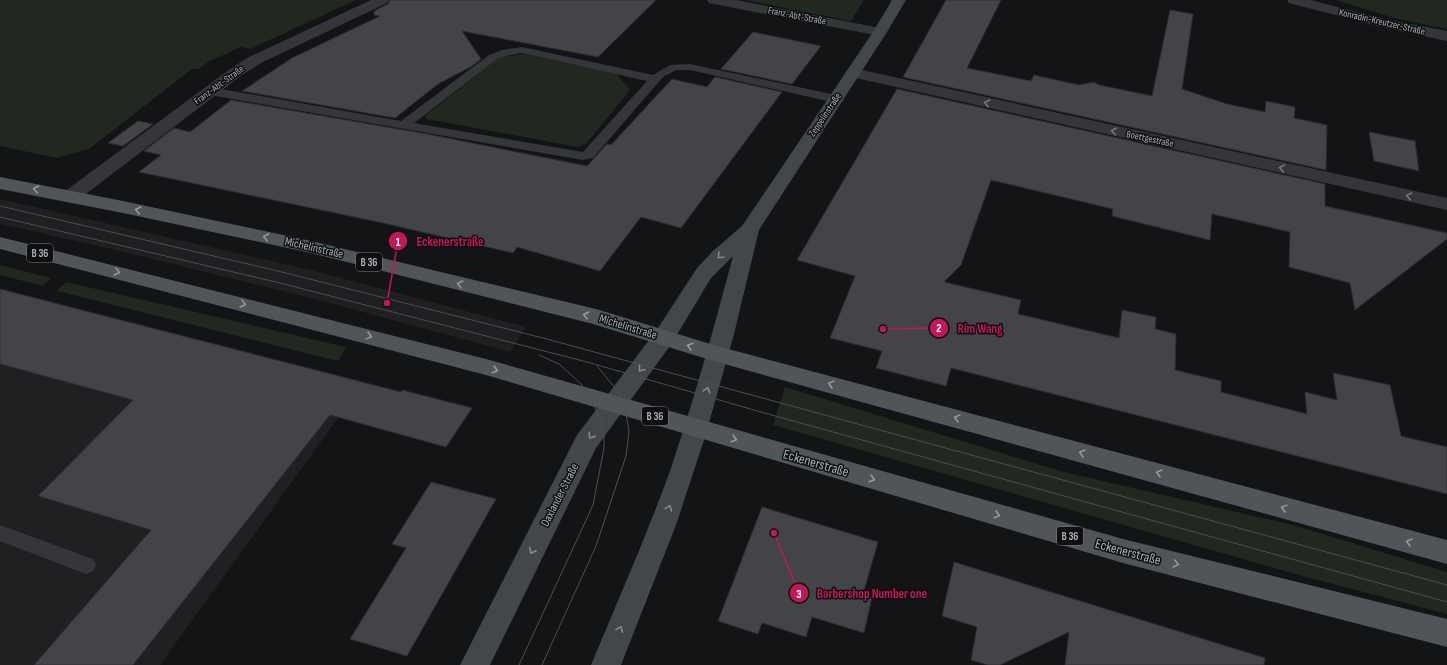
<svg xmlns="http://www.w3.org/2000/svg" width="1447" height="665" font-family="'Sofia Sans Condensed',sans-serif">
  <rect width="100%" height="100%" fill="#131415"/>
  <g fill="#202022">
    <path d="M0 199 311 270 526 327 510 352 319 300 120 251 0 224Z"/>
    <path d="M0 289 364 382 160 665H0Z"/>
  </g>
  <g fill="#202820">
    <path d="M0 0H356L250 49 241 47 208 62 199 69H192L89 149 57 158 0 146Z"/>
    <path d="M744 0H864L851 21Z"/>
    <path d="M1336 0H1447V29L1398 19Z"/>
    <path d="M525 54 617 74 630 90 586 144 578 147 427 119 425 116 499 57Z"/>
    <path d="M0 265 51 278 43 286 0 275Z"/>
    <path d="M66 282 346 347 338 361 57 291Z"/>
    <path d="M785 387 1064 472 1293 525 1447 572V614L1299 575 773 425Z"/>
  </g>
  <g fill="#434448" stroke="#2e2e31">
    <path d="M390 0H656L598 57 462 31 481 59 472 66 438 84 395 118 242 91 292 58 380 16 374 15V11L388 4Z"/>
    <path d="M946 0H1001L967 68 1031 81 1034 75 1079 85 1094 82 1099 85 1152 96 1170 10 1193 14 1182 89 1227 104 1265 112 1266 101 1295 107 1294 118 1327 125 1326 170 903 77Z"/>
    <path d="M753 32 821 46 792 84 721 69Z"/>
    <path d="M715 77 782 92 681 228 641 217 600 271 517 247 513 253 383 223 139 172 161 155 144 151 174 128 190 132 231 100 427 134 587 166 607 144 611 145 672 79 707 87Z"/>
    <path d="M897 89 1325 184V206L1447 233V239L1355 310 1350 283 1289 267 1290 232 1212 214 1210 240 1112 216 1113 209 991 180 961 265 944 282 1021 300 1018 314 1119 338 1122 310 1156 317 1155 329 1176 334 1175 370 1221 381V392L1307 414 1305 392 1337 400 1333 373 1390 385 1401 436 1447 447V494L951 368 946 386 876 368 882 351 830 338 855 276 797 260Z"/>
    <path d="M138 121 153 124 123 146 108 143Z"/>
    <path d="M1369 132 1415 141 1419 171 1374 161Z"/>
    <path d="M0 289 401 392 402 390 472 408 446 447 330 415 133 665H34L151 530 38 496 133 400 0 364Z"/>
    <path d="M431 482 496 499 407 656 350 639 406 548 392 544Z"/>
    <path d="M762 507 878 542 863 594 872 597 864 633 812 617 806 637 762 623 758 634 718 621Z"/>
    <path d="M954 562 1265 658 1264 665H1065L1069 632 1000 665H988L971 660 977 627 942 616Z"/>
  </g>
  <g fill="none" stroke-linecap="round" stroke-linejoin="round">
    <g fill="#35363a" fill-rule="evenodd">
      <path d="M522 47 653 75 670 65 690 64 836 95 840 96 842 99 840 102 836 103 690 70H676L663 77 593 158 583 160 210 95 206 94 204 91 206 88 210 87 401 121 489 55 502 50ZM522 53 647 81 583 152 414 123 497 59 505 56Z"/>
      <path d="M0 525 93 559 96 565 93 571 86 574 0 541Z"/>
    </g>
    <g fill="#35363a" fill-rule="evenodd">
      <path d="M371 0H389L387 3 261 63 242 75 78 200 71 202 64 200 62 196 64 192 230 69 249 57Z"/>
      <path d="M707 0H736L880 28 885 29 887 32 885 35 880 36 714 4 709 3Z"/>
      <path d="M1287 0H1311L1379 18 1447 31V41L1378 26 1289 3Z"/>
      <path d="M853 68 1447 198V210L847 76 845 73 847 70Z"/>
    </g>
    <path fill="#43464a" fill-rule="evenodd" d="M892 0H906L887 32 759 230 734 334 705 437 676 525 621 665H591C618 600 646 537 670 471 694 400 714 328 733 256L711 278 672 343 596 448 490 665H460L577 435 656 331 697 268 713 251 742 226 873 32Z"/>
    <g fill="#515459" fill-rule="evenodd">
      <path d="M0 177 123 201 311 241 596 309 717 346 1447 540V564L717 362 593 324 311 253 123 213 0 189Z"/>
      <path d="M0 237 486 359 1123 539 1447 619V647L1123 563 486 375 0 249Z"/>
    </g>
    <g stroke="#4c4f53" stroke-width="1">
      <path d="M0 206 282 272 543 338 1447 585"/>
      <path d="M0 217 280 283 587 362 768 414 1447 602"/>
      <path d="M519 665 593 505 604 448V437L601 421 590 397 581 384 559 364 539 355"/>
      <path d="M542 665 596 546 626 456 629 432 625 407 621 395 597 366"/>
    </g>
  </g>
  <defs><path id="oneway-chevron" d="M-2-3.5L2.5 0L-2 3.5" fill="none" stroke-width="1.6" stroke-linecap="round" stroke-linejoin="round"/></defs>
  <g stroke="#73777e">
    <use href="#oneway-chevron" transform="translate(987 103) rotate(-168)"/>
    <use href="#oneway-chevron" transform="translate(1114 131) rotate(-168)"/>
    <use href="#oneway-chevron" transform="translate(1282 168) rotate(-168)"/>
    <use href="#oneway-chevron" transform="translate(1409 196) rotate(-168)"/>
  </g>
  <g stroke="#959ba3">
    <use href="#oneway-chevron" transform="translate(36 189) rotate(-169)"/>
    <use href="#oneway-chevron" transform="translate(138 210) rotate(-168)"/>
    <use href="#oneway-chevron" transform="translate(266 237) rotate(-168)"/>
    <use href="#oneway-chevron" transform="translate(117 272) rotate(14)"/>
    <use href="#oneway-chevron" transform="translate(460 284) rotate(-166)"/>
    <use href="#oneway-chevron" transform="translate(243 304) rotate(14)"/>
    <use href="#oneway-chevron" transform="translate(586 315) rotate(-167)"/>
    <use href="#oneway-chevron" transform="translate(369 336) rotate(15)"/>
    <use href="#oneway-chevron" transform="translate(690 346) rotate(-163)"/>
    <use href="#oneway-chevron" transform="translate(495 370) rotate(17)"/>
    <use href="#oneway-chevron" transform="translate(831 384) rotate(-165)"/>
    <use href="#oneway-chevron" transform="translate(957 418) rotate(-165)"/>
    <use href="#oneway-chevron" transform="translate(734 439) rotate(17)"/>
    <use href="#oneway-chevron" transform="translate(1082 453) rotate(-165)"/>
    <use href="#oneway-chevron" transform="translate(1159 473) rotate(-165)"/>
    <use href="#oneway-chevron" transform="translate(872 479) rotate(16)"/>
    <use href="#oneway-chevron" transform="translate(1284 508) rotate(-165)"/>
    <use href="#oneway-chevron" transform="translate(997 515) rotate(16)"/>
    <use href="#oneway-chevron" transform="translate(1409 542) rotate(-165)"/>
    <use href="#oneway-chevron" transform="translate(1176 564) rotate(14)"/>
  </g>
  <g stroke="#838990">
    <use href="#oneway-chevron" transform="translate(720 256) rotate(135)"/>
    <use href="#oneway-chevron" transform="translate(641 369) rotate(128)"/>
    <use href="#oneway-chevron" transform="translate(707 390) rotate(-74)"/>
    <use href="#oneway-chevron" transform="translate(591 436) rotate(125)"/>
    <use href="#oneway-chevron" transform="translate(669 508) rotate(-69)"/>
    <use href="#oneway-chevron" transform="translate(532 551) rotate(117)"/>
    <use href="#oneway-chevron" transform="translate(620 629) rotate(-68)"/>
  </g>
  <g text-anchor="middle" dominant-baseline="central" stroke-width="3" stroke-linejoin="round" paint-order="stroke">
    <g font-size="10" fill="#a6adb5" stroke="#0f0f10">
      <text transform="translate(797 16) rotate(11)">Franz-Abt-Straße</text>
      <text transform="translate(1382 22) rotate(13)">Konradin-Kreutzer-Straße</text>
      <text transform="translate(219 85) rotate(-36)">Franz-Abt-Straße</text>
      <text transform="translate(825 115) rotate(-56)">Zeppelinstraße</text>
      <text transform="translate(1150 139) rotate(12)">Boettgestraße</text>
    </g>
    <g fill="#0f0f10" stroke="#797e84" stroke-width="1">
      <rect x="27" y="244" width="26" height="18" rx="3"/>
      <rect x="356" y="253" width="26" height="18" rx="3"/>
      <rect x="642" y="407" width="26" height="18" rx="3"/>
      <rect x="1057" y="527" width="26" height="18" rx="3"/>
    </g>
    <g font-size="11" font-weight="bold" fill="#a6adb5">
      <text x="40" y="253">B 36</text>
      <text x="369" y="262">B 36</text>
      <text x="655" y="416">B 36</text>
      <text x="1070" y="536">B 36</text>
    </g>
    <g font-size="12" fill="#a6adb5" stroke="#0f0f10">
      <text transform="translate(314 248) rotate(13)">Michelinstraße</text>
      <text transform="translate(628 327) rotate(17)">Michelinstraße</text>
      <text transform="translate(560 495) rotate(-63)">Daxlander Straße</text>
    </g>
    <g font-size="14" fill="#a6adb5" stroke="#0f0f10">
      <text transform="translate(816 463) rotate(16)">Eckenerstraße</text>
      <text transform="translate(1128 552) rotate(15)">Eckenerstraße</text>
    </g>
  </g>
  <path fill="none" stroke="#c2185b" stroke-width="1.5" d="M387 303L398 241M883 329L939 328M774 533L799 593"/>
  <g fill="#c2185b" stroke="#0f0f10" stroke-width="1.5">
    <circle cx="387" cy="303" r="4"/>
    <circle cx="883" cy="329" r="4"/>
    <circle cx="774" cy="533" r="4"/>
    <circle cx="398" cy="241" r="10"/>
    <circle cx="939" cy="328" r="10"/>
    <circle cx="799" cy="593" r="10"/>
  </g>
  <g font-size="12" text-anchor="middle" font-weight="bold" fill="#fff">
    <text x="398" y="246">1</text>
    <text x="939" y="332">2</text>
    <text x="799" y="598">3</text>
  </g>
  <g font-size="13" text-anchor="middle" font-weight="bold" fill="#c2185b" stroke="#0f0f10" stroke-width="3" stroke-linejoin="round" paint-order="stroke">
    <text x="450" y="246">Eckenerstraße</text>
    <text x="980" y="333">Rim Wang</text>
    <text x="872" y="598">Barbershop Number one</text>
  </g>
</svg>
